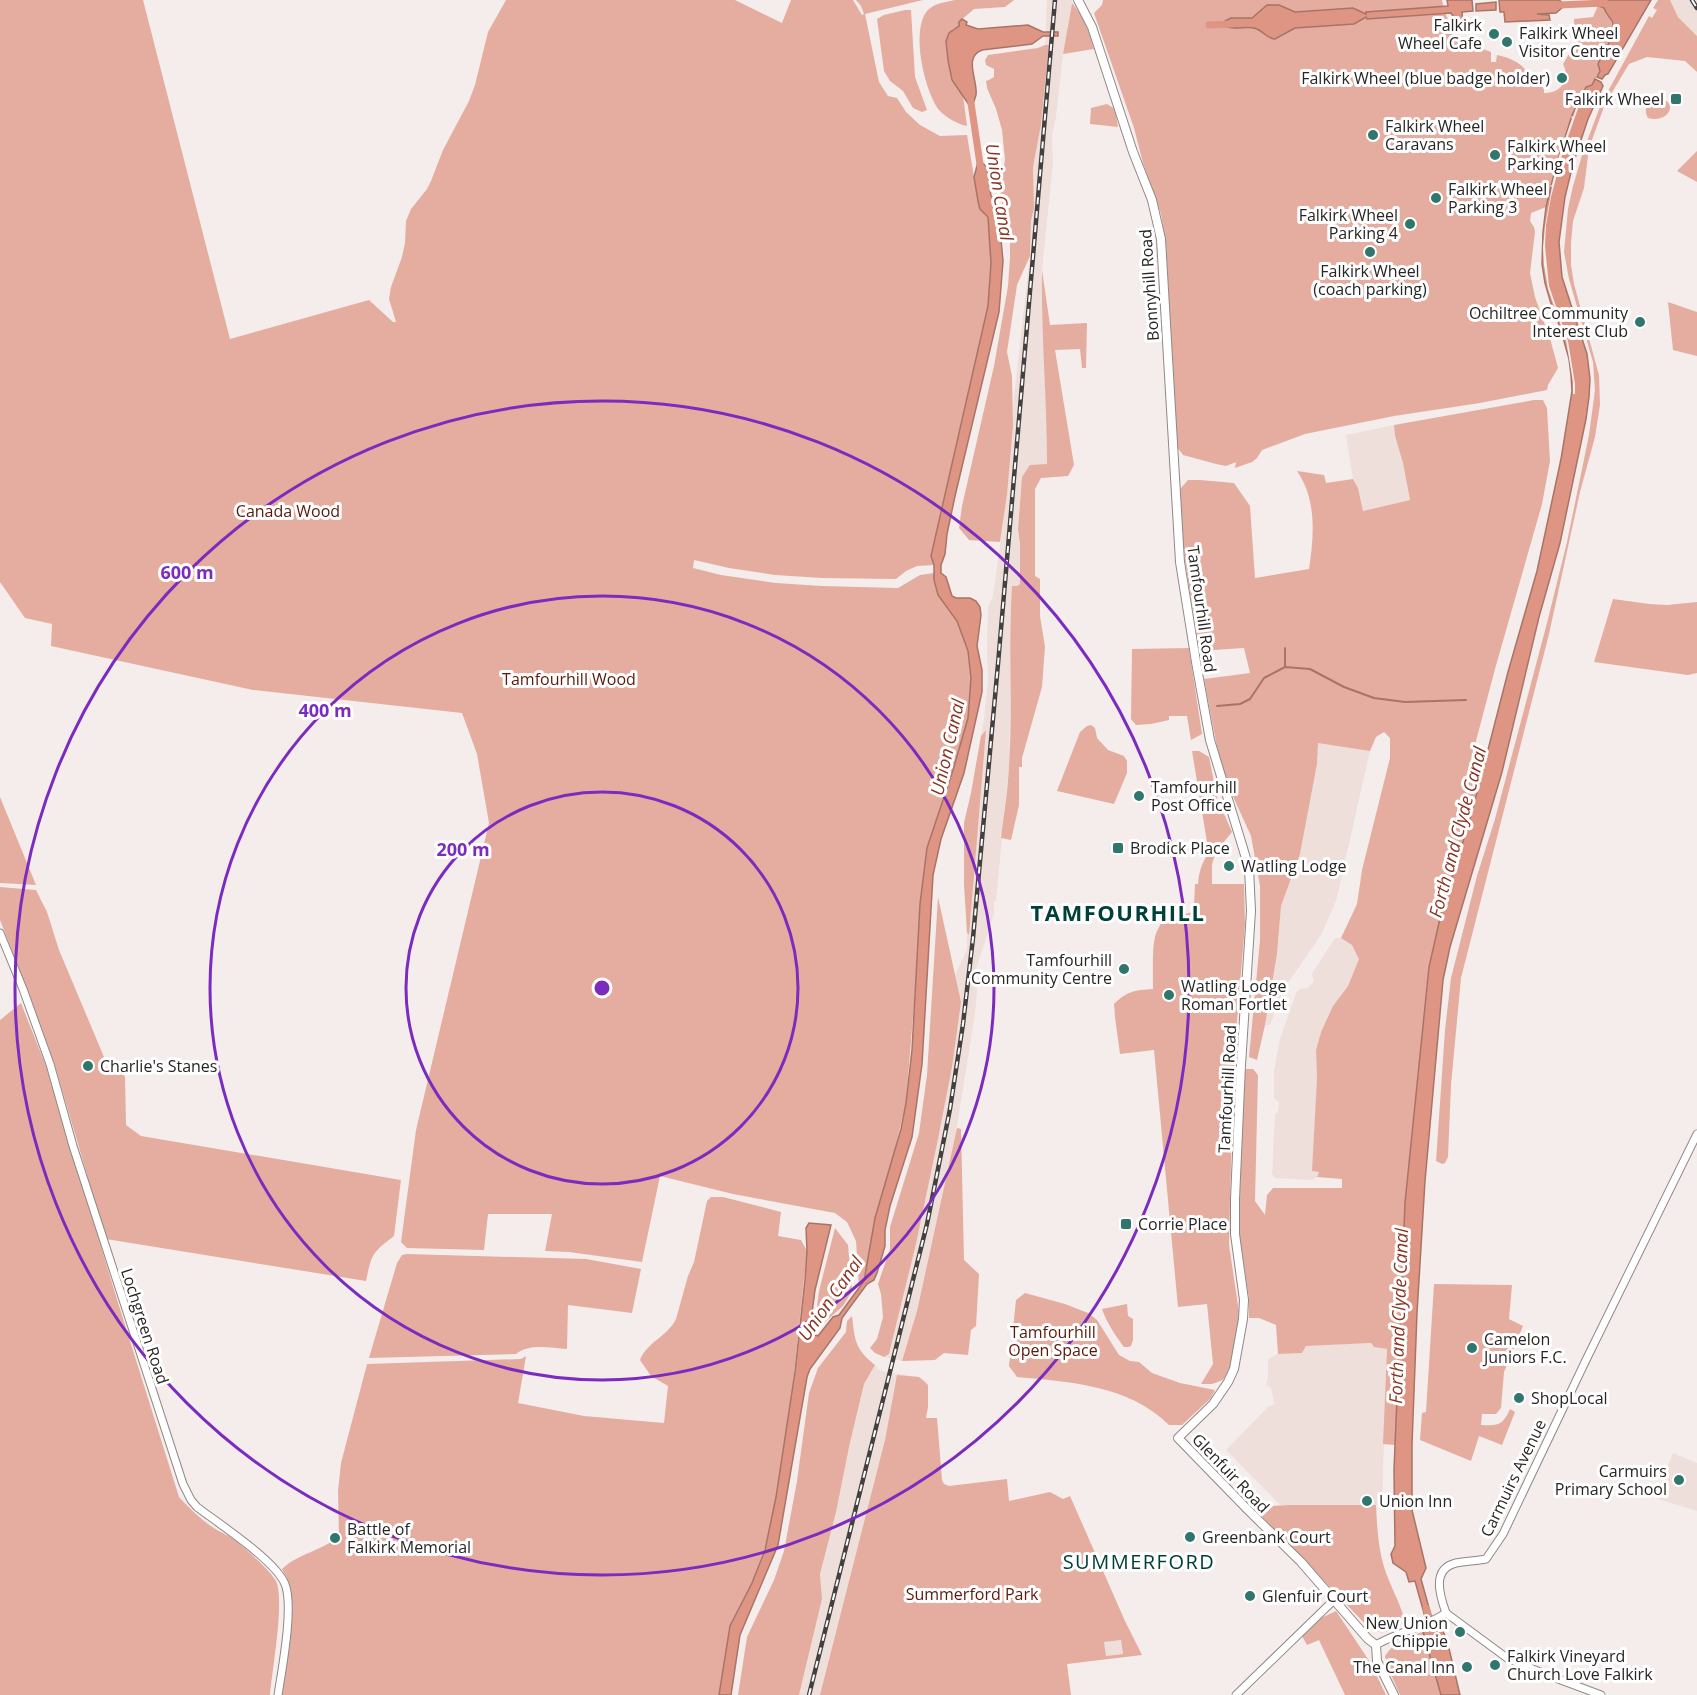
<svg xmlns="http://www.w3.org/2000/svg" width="1697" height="1695" font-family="'Open Sans',sans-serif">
  <rect width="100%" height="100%" fill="#f4edec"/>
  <g fill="#efdfdb">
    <path d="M1047 0H1072L1063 54 1056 117 1052 135 1053 163 1042 270V296L1047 420V465L1022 477 1018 529 1020 544V584L1017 586H1012L1010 624 1011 652 1009 766 996 901 994 903V914L976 969 977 991 975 1014 953 1151 917 1311 902 1361 884 1357 889 1354 916 1244 937 1144 945 1082 953 980 967 949 964 823 971 793 984 719 988 680 987 650 988 607 993 596 1007 495 1013 426V405L1030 256 1031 221 1034 208 1033 167 1041 125 1049 45H1045Z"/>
    <path d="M1670 0H1697V36L1678 17Z"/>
    <path d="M1394 425 1395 436 1403 463 1410 500 1363 511 1358 488 1353 479 1346 435Z"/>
    <path d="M1318 742 1370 751 1336 901 1321 935 1283 990 1270 1025H1265L1277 954 1281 906 1300 854 1317 764Z"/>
    <path d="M1335 938H1341L1352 945 1360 959 1348 986 1333 1006 1321 1032 1316 1050 1317 1078 1313 1171 1320 1172 1317 1177 1312 1180 1275 1178 1272 1174 1275 1114 1278 1112 1279 1102 1274 1098V1071L1280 1039 1296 993 1300 989 1308 988 1314 981 1312 974Z"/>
    <path d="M1371 1343 1374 1347 1387 1349 1382 1505H1280L1226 1450 1268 1407 1274 1404 1271 1388 1266 1385 1268 1377V1359L1278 1354 1302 1353 1306 1346Z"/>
    <path d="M875 1365 879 1370 886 1372 919 1377 926 1381 928 1385V1407L833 1695H799L822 1599 820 1574 849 1447 864 1384Z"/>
    <path d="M1673 1453 1697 1463V1511L1655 1498Z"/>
    <path d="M1121 1640 1123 1654 1106 1656 1104 1642Z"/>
  </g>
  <g fill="#e5ada0" fill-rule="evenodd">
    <path d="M0 0H143L230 339 369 300 393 322H396L389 299 391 287 402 257 405 243 406 221 411 209 427 189 431 181 443 150 469 101 475 85 488 32 506 0H735L782 23 791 0H853L862 15 864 14 861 6 856 0H923L865 14 879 82 888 96 897 98 906 112 920 125 940 136 967 135 978 201 980 209 988 217 991 263 988 306 931 556 934 565 917 566 906 571 896 579 822 578 775 575 729 568 694 560 693 568 721 575 776 583 822 586 898 588 920 575 934 573V581L938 595 957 621 968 651 971 678 970 704 968 718 953 770 927 848 920 904 915 992 906 1102 864 1281 859 1287 856 1241 847 1222 835 1213 733 1194 660 1176 642 1262 569 1252 545 1251 552 1214H488L484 1250 407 1248 401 1242 416 1130 489 823 477 754 462 713 253 690 51 646 52 624 25 618 0 582Z"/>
    <path d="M955 0H1014L1005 7 974 9 959 22V26L952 30V80L963 95 967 126C959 125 945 117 939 110 925 92 909 27 929 9 936 3 946 2 955 0Z"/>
    <path d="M1103 0H1442C1448 31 1462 41 1491 52V62H1496L1497 55C1507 57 1521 62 1526 71 1529 75 1530 81 1531 85H1537L1544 86V93C1561 94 1571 79 1563 64L1575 44 1574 19 1593 17 1597 8V0H1606V14C1621 29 1605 49 1598 64L1600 71 1592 85 1572 115 1556 166 1546 207 1531 213 1530 221 1534 227 1535 232 1530 273 1535 297 1551 342 1558 368 1548 385 1547 390 1480 403 1394 416 1305 434 1262 450 1257 458 1252 462 1235 468 1236 462 1226 466 1216 464 1183 455 1177 447 1166 244 1161 214 1143 163 1134 128 1094 13 1102 5Z"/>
    <path d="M1658 0H1670L1678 17 1697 36V72L1685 61 1647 57 1629 64 1605 104 1589 148 1584 188 1573 221 1571 243V265L1574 284 1599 375 1600 405 1595 437 1580 492 1549 634 1461 978 1451 1085 1448 1157 1445 1163 1442 1164 1436 1161 1445 1030 1451 978 1477 876 1495 819 1547 623 1567 542 1589 435 1595 390 1593 362 1569 279 1564 252 1568 209 1573 186 1583 152 1601 104 1649 16 1652 18 1657 10 1653 8Z"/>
    <path d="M1072 3C1084 17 1089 31 1094 49L1063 54Z"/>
    <path d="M905 10H911L915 77 927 110 922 112 913 108 903 91 890 81 884 71 877 19 884 15Z"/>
    <path d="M1045 45H1049L1041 125 1033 167 1034 208 1031 221 1030 256 1017 285 1007 352 1012 376 1013 426 1007 495 1000 542 969 540 959 528 962 506 994 366 1008 286 1010 257V222L1002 204 1000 190 1005 160 1002 130 996 109 987 88 986 81 989 80 994 77V69L986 65 985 60 988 55 1038 48Z"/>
    <path d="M1655 98C1680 98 1671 124 1648 118 1643 110 1647 101 1655 98Z"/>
    <path d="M1107 104 1115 109 1118 127 1090 124 1091 108Z"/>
    <path d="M1697 151V182L1677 171Z"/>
    <path d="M1042 270 1050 325 1087 323 1086 368H1082L1080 349 1055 350 1074 465 1068 476 1041 478 1035 489V576L1040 579V616L1045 647 1042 687 1022 758V767H1019V805L1011 840 1001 838C1004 814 1008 790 1009 765 1013 705 1008 646 1012 586H1017L1020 584V544L1018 529 1022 477 1030 465 1047 464C1047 399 1041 335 1042 270Z"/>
    <path d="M1668 302 1697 312V356L1673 350Z"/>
    <path d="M1534 400H1543L1547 408 1550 461 1542 504 1495 669 1467 775 1478 789 1441 914 1429 967 1405 1203 1395 1445 1383 1444 1387 1349 1374 1347 1371 1343 1306 1346 1302 1353 1278 1354 1276 1325 1259 1318H1249V1299L1239 1232 1243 1077 1246 1069H1253L1258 1075 1255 1201 1265 1215 1267 1195 1273 1188H1342V1179L1317 1177 1319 1172 1312 1171 1317 1078 1316 1050 1321 1032 1333 1006 1348 986 1359 959 1352 945 1341 938 1357 904 1362 870 1390 758V738L1384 732 1376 737 1370 751 1318 743 1317 764 1300 854 1281 906 1277 954 1265 1025 1257 1060 1249 1057 1260 940V886L1251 836 1227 783 1217 747 1204 679 1250 673 1244 648 1200 651C1191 597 1179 542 1181 488L1188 480H1200L1234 483 1250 506 1255 578 1309 569C1314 536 1317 500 1297 471L1324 475 1326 483 1353 479 1358 488 1363 511 1410 500 1403 463 1395 436 1394 425Z"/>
    <path d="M1613 599 1649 604 1667 605 1697 602V673L1688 675 1594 662Z"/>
    <path d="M1189 648 1202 734 1191 740 1187 716H1169V720L1151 724 1136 725 1131 719 1132 649Z"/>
    <path d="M1091 725 1095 728 1097 738 1108 750 1124 756 1127 761V773L1114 804 1057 791 1080 732 1087 726Z"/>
    <path d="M986 730 969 935 967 932 964 885V823L971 793 981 736Z"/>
    <path d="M1192 751H1199L1209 757 1219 807 1225 816 1232 832 1223 843 1212 847 1207 842Z"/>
    <path d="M0 797 36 885 0 883Z"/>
    <path d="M1215 848 1217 849 1212 864V884H1244L1245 924 1235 1046 1231 1162 1229 1245 1239 1312 1235 1352 1229 1371 1223 1380 1212 1384H1201L1213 1364 1207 1304 1178 1307 1154 1050 1120 1054 1115 1017 1114 1004C1127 991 1136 990 1153 989 1153 973 1152 950 1155 937 1157 929 1162 923 1165 915H1169L1173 918 1192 912 1194 907 1195 884H1198C1199 871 1203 856 1215 848Z"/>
    <path d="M0 887 36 890 47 912 59 950 104 1057V1067L119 1069 125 1077 126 1125 141 1136 401 1180 394 1236C372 1253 372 1253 366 1281L106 1239 55 1066 27 988 0 920Z"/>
    <path d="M938 897 961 1002 952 1067 937 1144 916 1244 889 1354 884 1357 875 1353 870 1348 877 1339 883 1317 881 1294 878 1284 890 1249V1227L919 1133 927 1075Z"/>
    <path d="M21 1003 46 1066 120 1309 179 1497C191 1510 202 1521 217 1530 222 1533 228 1535 233 1539 244 1547 270 1570 276 1581 285 1601 272 1670 270 1695H0V1020Z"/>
    <path d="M957 1128 961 1129 964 1260 979 1274 976 1326 971 1330 968 1355 944 1353 935 1360 902 1361 917 1311Z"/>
    <path d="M711 1197H723L781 1212 778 1236 801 1240 807 1251 790 1412 769 1536 752 1583 730 1626 719 1695H281L290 1617V1589L288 1580 282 1569C299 1553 322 1551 339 1536L338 1491 341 1463 367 1364 521 1359 526 1356 518 1403 584 1416 664 1423 668 1386 651 1376 640 1360C647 1342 668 1336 676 1319L688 1276 694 1262 707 1201Z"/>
    <path d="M835 1228 848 1245 852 1291 843 1306 826 1321 818 1325 815 1322 819 1291Z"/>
    <path d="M407 1254 586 1259 641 1269 632 1313 568 1305 567 1349C550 1348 530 1343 516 1354L369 1358 397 1263 402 1255Z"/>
    <path d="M1434 1284 1512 1285 1509 1319 1523 1326 1504 1372 1501 1408 1496 1414H1482L1481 1425C1498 1426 1503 1425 1510 1409L1515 1412 1502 1445 1479 1436 1471 1461 1420 1440 1422 1413 1426 1412Z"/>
    <path d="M1025 1293 1065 1304 1088 1313 1097 1320 1119 1355 1130 1361 1139 1362 1152 1373 1180 1383 1215 1390 1211 1398 1182 1425H1169C1129 1385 1070 1382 1017 1377L1009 1366 1016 1300Z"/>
    <path d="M1127 1304 1128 1316 1133 1319V1340L1131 1346 1128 1347H1124C1115 1335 1107 1323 1102 1309Z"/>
    <path d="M852 1316C855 1341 855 1349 875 1365L864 1384 849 1447 836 1512 820 1574 822 1599 799 1695H738L747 1637 774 1580 784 1551 797 1481 809 1393 818 1368 846 1332 847 1321Z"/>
    <path d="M897 1375 919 1377 928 1385V1407L926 1418H937L942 1480 944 1484 949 1486 1007 1479 1009 1501 1050 1492 1063 1499 1070 1496 1125 1621 1142 1655 1067 1664 1071 1695H820L885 1440ZM1121 1640 1123 1654 1106 1656 1104 1642Z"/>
    <path d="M1289 1505H1376C1377 1526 1378 1547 1384 1567 1390 1586 1400 1602 1405 1621 1396 1631 1383 1635 1371 1630L1253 1507Z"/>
    <path d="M1336 1611 1370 1662 1386 1695H1345L1319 1640 1307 1645 1302 1636 1321 1618Z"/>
    <path d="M1423 1632 1441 1695H1400L1388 1668 1385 1656C1395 1641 1407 1637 1423 1632Z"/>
  </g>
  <g fill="#df9583" stroke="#a87467" stroke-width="1.5">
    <path d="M1447 0H1472L1473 11 1462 12 1463 23 1458 24 1451 13 1367 19 1366 17 1354 24 1295 28 1275 39C1266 38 1264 32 1257 29 1247 25 1235 31 1225 26V21L1231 18H1252L1267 5H1279L1295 12 1353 8 1366 14V12L1448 6Z"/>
    <path d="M1499 0H1559L1563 3H1568V7H1563L1556 13 1537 14 1549 15 1550 20 1505 22 1504 12H1500Z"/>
    <path d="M1606 0H1651L1608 74 1605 75 1602 79 1597 77 1600 71 1598 64C1603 52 1617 35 1612 21 1609 16 1606 14 1604 8L1597 5 1596 2Z"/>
    <path d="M1496 2V10L1476 11V4Z"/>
    <path d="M962 19 967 22 966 25 978 29 1028 25 1043 32H1058V36H1043L1032 44 982 50C963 57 978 80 976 95 975 98 974 101 973 104L969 105 952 80 948 60 946 41 949 33 959 26V22Z"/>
    <path d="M1595 79 1601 82 1603 86 1588 119 1573 164 1565 197 1559 242 1562 277 1587 354 1590 379 1589 397 1586 419 1560 543 1539 617 1502 772 1450 947 1443 980 1425 1181 1417 1313 1412 1444V1510L1426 1568 1421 1579 1431 1615 1425 1617 1415 1581 1409 1582 1406 1572 1393 1563 1391 1554 1395 1546 1394 1470 1405 1203 1429 967 1441 914 1472 812 1508 672 1537 571 1561 459 1572 391 1571 375 1569 359 1560 327 1552 307 1545 283 1542 264 1543 232 1546 207 1556 166 1572 115 1586 87 1592 85Z"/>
    <path d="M978 162H981L987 167 991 196 996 201 999 218 1003 261 999 312 955 496 947 534 945 554 941 565V573L946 577 952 596 956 598H970L976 601 980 607 981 615 977 646 982 670V692L964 773 941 839 933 875 922 1064 912 1137 890 1206 885 1230V1246L877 1273 874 1280 867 1284 842 1318 840 1328 810 1369 807 1377 778 1545 740 1635 731 1695H719L730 1626 752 1583 765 1550 776 1497 795 1372 805 1280 807 1251 806 1228 809 1223 831 1225 815 1290 810 1328 811 1333 818 1336 833 1317 839 1315 864 1281 875 1218 901 1129 906 1103 912 1050 920 904 927 848 953 770 968 718 971 678 968 651 957 621 938 595 934 580V565L931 556 988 306 991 263 988 217 980 209 978 201 974 177Z"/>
    <path d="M1440 1625 1447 1640 1460 1695H1441L1423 1632Z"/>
  </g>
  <path fill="#f4edec" d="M1579 99 1581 100 1564 148 1551 197 1546 225 1545 246 1549 286 1568 341 1575 384V394H1573V382L1566 340 1548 289 1544 265 1543 248 1545 226 1552 187 1550 186 1552 185 1559 156 1572 119 1571 116 1573 117Z"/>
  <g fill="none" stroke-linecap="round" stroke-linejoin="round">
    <g stroke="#a87467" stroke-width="2">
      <path d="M1285 648V666"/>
      <path d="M1217 706 1240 704 1250 699 1264 678 1285 667 1310 669 1344 687 1374 698 1405 702 1466 700"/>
    </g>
    <g stroke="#df9583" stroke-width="7">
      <path d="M1559 5 1605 3"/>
      <path d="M1209 25 1233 24"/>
      <path d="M970 96 981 171"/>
      <path d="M1426 1608 1435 1637"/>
    </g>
    <defs>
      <g id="tertiary">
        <path d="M0 933 23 989 50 1064 73 1146 183 1484 191 1500 197 1507C219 1524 275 1560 285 1584 294 1607 282 1669 278 1695"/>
        <path d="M1446 1613C1440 1596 1431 1569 1456 1563 1466 1561 1476 1561 1486 1559L1503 1534 1586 1360 1697 1134"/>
        <path d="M1446 1613 1507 1658 1542 1673 1601 1695"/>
        <path d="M1376 1645C1398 1632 1425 1627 1446 1613"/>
        <path d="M1236 1695 1335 1599"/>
      </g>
      <path id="secondary" d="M1078 0 1092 27 1133 152 1152 200 1161 239 1180 562 1196 662 1210 740 1249 868 1251 911 1241 1065 1235 1199V1234L1244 1300 1243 1319 1234 1369 1228 1382 1213 1404 1178 1438 1248 1510 1301 1562 1368 1639 1376 1645 1377 1661 1394 1695"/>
    </defs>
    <use href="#tertiary" stroke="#8f8887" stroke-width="9"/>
    <use href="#secondary" stroke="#8f8887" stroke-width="10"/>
    <use href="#tertiary" stroke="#fff" stroke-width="7"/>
    <use href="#secondary" stroke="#fff" stroke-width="8"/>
    <defs>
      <g id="rail">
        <path d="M1692 0 1697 8"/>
        <path d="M809 1695 927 1224 950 1109 963 1024 973 938 998 664 1055 0"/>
      </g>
    </defs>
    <use href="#rail" stroke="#43403f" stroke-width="4.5"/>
    <use href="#rail" stroke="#fff" stroke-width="2" stroke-dasharray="7" stroke-linecap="butt"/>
  </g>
  <g fill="none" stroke="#7b2cbf" stroke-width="3">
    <circle cx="602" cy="988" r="196"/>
    <circle cx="602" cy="988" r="392"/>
    <circle cx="602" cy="988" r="587"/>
  </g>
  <g fill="#2f766d" stroke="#fff" stroke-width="2">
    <circle cx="1494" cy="34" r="6"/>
    <circle cx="1507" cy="42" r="6"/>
    <circle cx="1562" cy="78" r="6"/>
    <rect x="1670" y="93" width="12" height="12" rx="3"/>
    <circle cx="1373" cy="135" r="6"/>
    <circle cx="1495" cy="155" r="6"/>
    <circle cx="1436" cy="198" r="6"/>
    <circle cx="1410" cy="224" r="6"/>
    <circle cx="1370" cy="252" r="6"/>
    <circle cx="1640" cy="322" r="6"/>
    <circle cx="1139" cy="796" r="6"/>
    <rect x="1112" y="842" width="12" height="12" rx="3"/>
    <circle cx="1229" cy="866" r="6"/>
    <circle cx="1124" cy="969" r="6"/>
    <circle cx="1169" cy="995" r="6"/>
    <circle cx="88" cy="1066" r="6"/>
    <rect x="1120" y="1218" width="12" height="12" rx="3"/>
    <circle cx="1472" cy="1348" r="6"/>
    <circle cx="1519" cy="1398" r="6"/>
    <circle cx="1679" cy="1480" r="6"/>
    <circle cx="1367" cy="1501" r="6"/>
    <circle cx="1190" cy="1537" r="6"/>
    <circle cx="335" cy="1538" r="6"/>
    <circle cx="1250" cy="1596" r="6"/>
    <circle cx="1460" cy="1632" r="6"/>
    <circle cx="1495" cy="1665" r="6"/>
    <circle cx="1467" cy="1667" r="6"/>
  </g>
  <g text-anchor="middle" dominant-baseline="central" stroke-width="6" stroke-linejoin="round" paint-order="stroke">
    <g font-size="16" fill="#282625" stroke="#fff" text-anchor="start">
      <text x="1482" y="25" text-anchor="end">Falkirk<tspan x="1482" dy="18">Wheel Cafe</tspan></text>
      <text x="1519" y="33">Falkirk Wheel<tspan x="1519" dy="18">Visitor Centre</tspan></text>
      <text x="1550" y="78" text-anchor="end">Falkirk Wheel (blue badge holder)</text>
      <text x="1664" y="99" text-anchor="end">Falkirk Wheel</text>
      <text x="1385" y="126">Falkirk Wheel<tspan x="1385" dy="18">Caravans</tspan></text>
      <text x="1507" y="146">Falkirk Wheel<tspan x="1507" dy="18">Parking 1</tspan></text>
      <text x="1448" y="189">Falkirk Wheel<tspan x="1448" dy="18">Parking 3</tspan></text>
      <text x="1398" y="215" text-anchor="end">Falkirk Wheel<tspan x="1398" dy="18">Parking 4</tspan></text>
      <text x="1370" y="271" text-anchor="middle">Falkirk Wheel<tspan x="1370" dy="18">(coach parking)</tspan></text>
      <text x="1628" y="313" text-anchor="end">Ochiltree Community<tspan x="1628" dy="18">Interest Club</tspan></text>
      <text x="1151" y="787">Tamfourhill<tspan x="1151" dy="18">Post Office</tspan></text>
      <text x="1130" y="848">Brodick Place</text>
      <text x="1241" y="866">Watling Lodge</text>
      <text x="1112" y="960" text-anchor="end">Tamfourhill<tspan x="1112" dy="18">Community Centre</tspan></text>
      <text x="1181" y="986">Watling Lodge<tspan x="1181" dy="18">Roman Fortlet</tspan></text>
      <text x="100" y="1066">Charlie's Stanes</text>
      <text x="1138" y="1224">Corrie Place</text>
      <text x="1484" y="1339">Camelon<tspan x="1484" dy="18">Juniors F.C.</tspan></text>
      <text x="1531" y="1398">ShopLocal</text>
      <text x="1667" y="1471" text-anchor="end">Carmuirs<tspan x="1667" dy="18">Primary School</tspan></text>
      <text x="1379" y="1501">Union Inn</text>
      <text x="347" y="1529">Battle of<tspan x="347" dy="18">Falkirk Memorial</tspan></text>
      <text x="1202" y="1537">Greenbank Court</text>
      <text x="1262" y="1596">Glenfuir Court</text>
      <text x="1448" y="1623" text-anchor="end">New Union<tspan x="1448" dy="18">Chippie</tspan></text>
      <text x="1507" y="1656">Falkirk Vineyard<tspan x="1507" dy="18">Church Love Falkirk</tspan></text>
      <text x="1455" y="1667" text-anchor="end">The Canal Inn</text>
    </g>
    <g font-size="16" fill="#282625" stroke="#fff">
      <text transform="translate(1149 285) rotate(-94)">Bonnyhill Road</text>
      <text transform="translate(1202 609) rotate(82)">Tamfourhill Road</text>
      <text transform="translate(1227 1089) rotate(-87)">Tamfourhill Road</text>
      <text transform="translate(145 1326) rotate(72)">Lochgreen Road</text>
      <text transform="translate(1231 1473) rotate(46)">Glenfuir Road</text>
      <text transform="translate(1513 1478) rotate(-64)">Carmuirs Avenue</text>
    </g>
    <g font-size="16" fill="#5a190a" stroke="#fff">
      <text x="288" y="511">Canada Wood</text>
      <text x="569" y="679">Tamfourhill Wood</text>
      <text x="1053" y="1332">Tamfourhill<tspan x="1053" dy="18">Open Space</tspan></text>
      <text x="972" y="1594">Summerford Park</text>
    </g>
    <g font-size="18" font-style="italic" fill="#8a3320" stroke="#fff">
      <text transform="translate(1000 192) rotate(81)">Union Canal</text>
      <text transform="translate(947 747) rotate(-77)">Union Canal</text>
      <text transform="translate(1457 832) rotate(-75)">Forth and Clyde Canal</text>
      <text transform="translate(830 1298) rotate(-55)">Union Canal</text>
      <text transform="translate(1398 1316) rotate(-88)">Forth and Clyde Canal</text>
    </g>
    <g font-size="20" letter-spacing="1.5" fill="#00403a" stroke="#fff">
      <text x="1139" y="1561">SUMMERFORD</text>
    </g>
    <g font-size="22" font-weight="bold" letter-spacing="1.5" fill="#00403a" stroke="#fff">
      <text x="1118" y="912">TAMFOURHILL</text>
    </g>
  </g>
  <circle cx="602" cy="988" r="9" fill="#7b2cbf" stroke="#fff" stroke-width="3"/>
  <g font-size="18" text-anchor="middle" font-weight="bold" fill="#7b2cbf" stroke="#fff" stroke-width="6" stroke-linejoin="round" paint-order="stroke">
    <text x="187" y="579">600 m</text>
    <text x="325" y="717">400 m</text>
    <text x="463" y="856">200 m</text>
  </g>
</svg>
